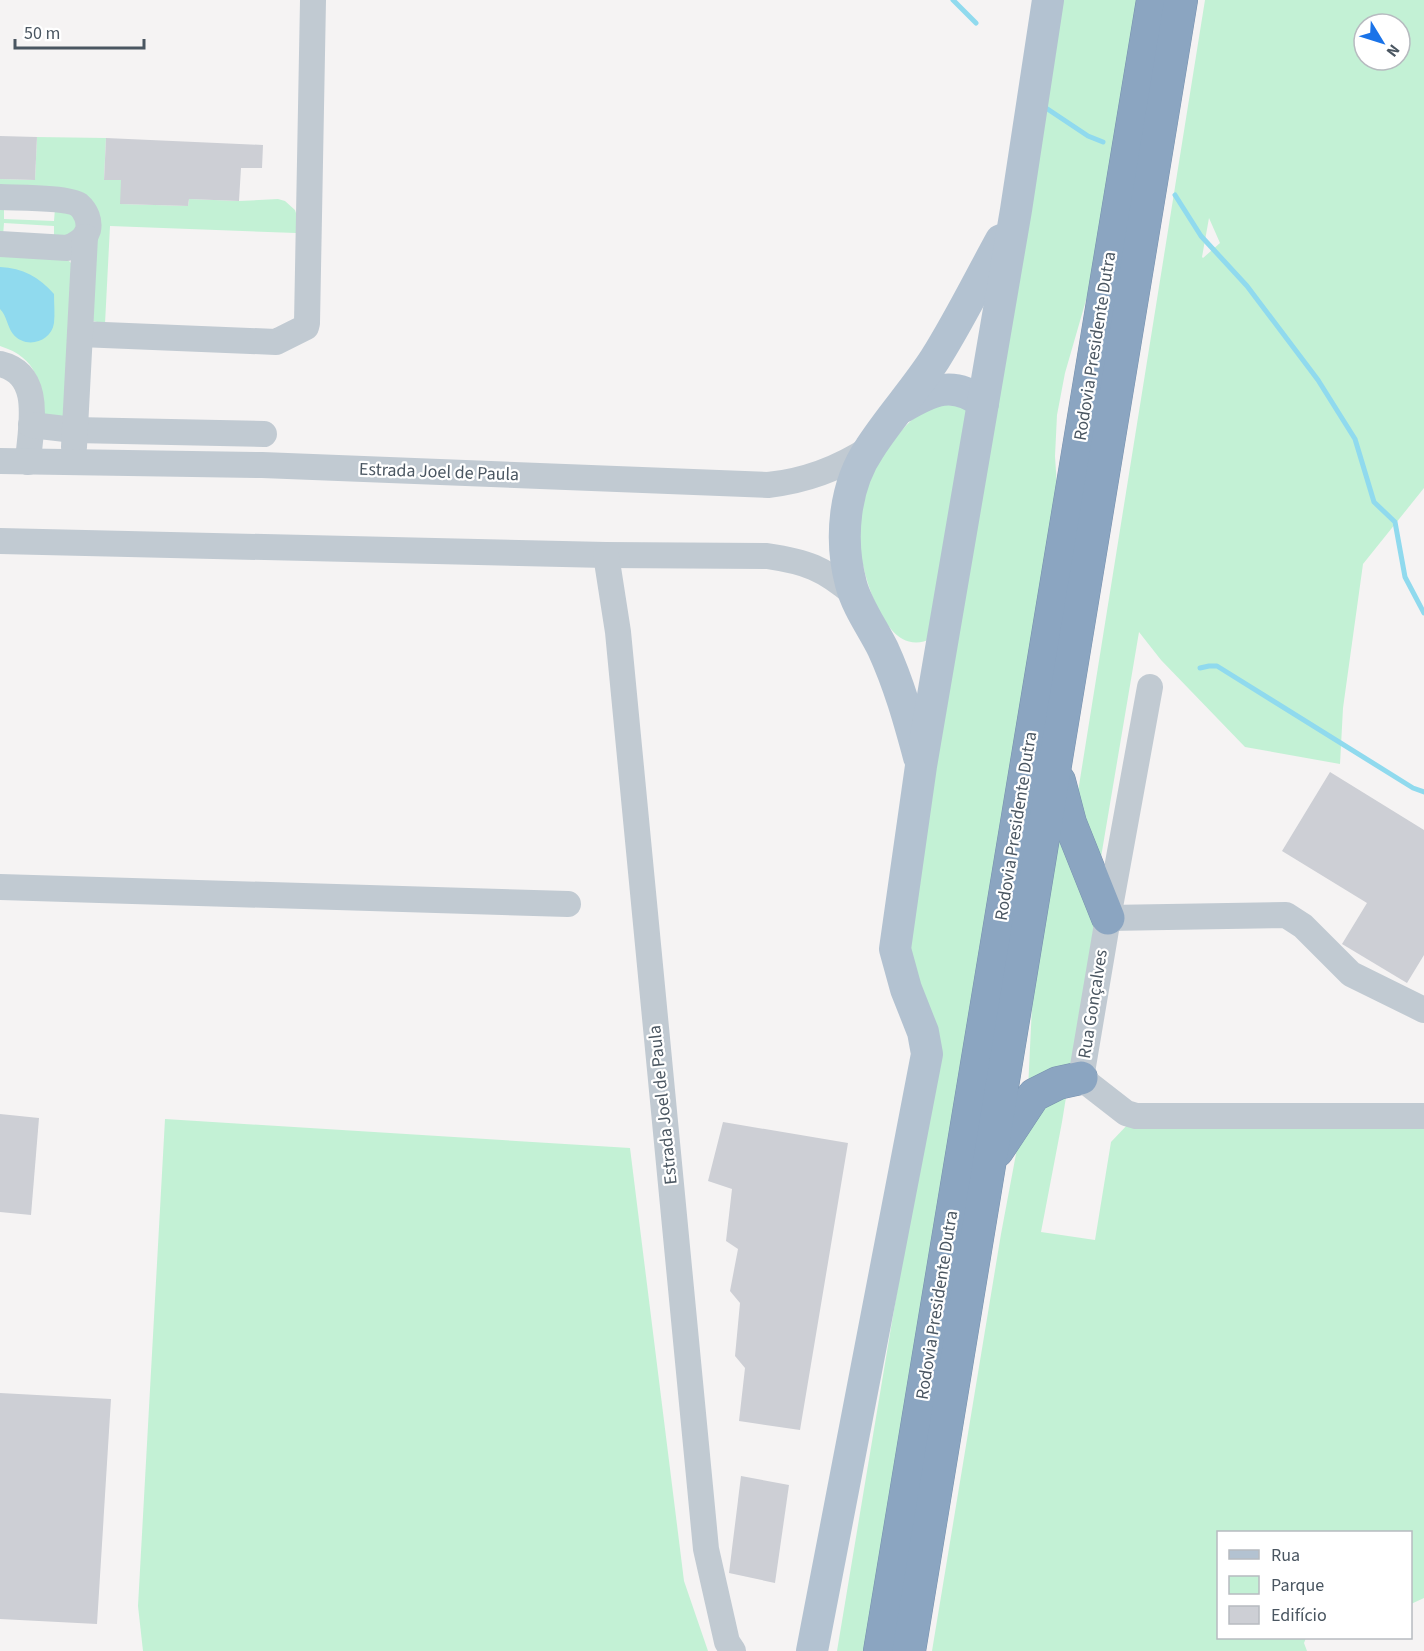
<svg xmlns="http://www.w3.org/2000/svg" width="1424" height="1651" font-family="'Source Sans 3',sans-serif">
  <rect width="100%" height="100%" fill="#f5f3f3"/>
  <g fill="#c3f1d5" fill-rule="evenodd">
    <path d="M1063 0H1140L1097 262 1065 373 1057 415 1055 456 1059 520 867 1651H837L932 1082 907 932Z"/>
    <path d="M1205 0H1424V488L1363 564 1343 708 1340 764 1245 747 1161 660 1139 632 1099 869 1077 798ZM1364 24H1400V60H1364ZM1209 218 1220 243 1203 258 1202 257Z"/>
    <path d="M37 137 106 138 104 179 121 180V204L188 206 189 199 239 201 278 199 285 201 295 210 297 216 296 233 110 226 105 324 93 321 94 223 0 190V179L35 180Z"/>
    <path d="M0 205H4V219L54 221 55 208 77 216V232L68 239 54 238V226L4 223 3 236 0 235Z"/>
    <path d="M0 253 68 260 72 264 68 418H44C41 383 38 358 0 346Z"/>
    <path d="M934 403 969 408 932 638C883 665 859 563 858 532 858 515 866 484 874 470 877 463 882 457 886 451 902 428 912 418 934 403Z"/>
    <path d="M1060 825 1095 920 1062 1122 1041 1232 1095 1240 1111 1142 1130 1122 1424 1123V1598L1411 1604 1410 1532H1218V1638H1306L1304 1643 1307 1651H932L1001 1234 1028 1090 1033 985Z"/>
    <path d="M165 1119 630 1148 684 1581 708 1651H143L138 1606Z"/>
  </g>
  <path fill="#90daee" d="M0 267C23 268 39 277 54 294 54 304 55 314 54 323 51 343 25 349 13 334 7 326 7 316 0 309Z"/>
  <g fill="none" stroke-linecap="round" stroke-linejoin="round">
    <g stroke="#90daee" stroke-width="5">
      <path d="M953 0 976 23"/>
      <path d="M1043 106 1088 136 1103 142"/>
      <path d="M1175 195 1201 236 1247 286 1318 380 1355 439 1374 502 1395 522 1405 577 1424 613"/>
      <path d="M1200 668 1209 666H1217L1413 788 1424 792"/>
    </g>
  </g>
  <g fill="#cdcfd5">
    <path d="M0 136 37 137 35 180 0 179Z"/>
    <path d="M106 138 263 145 262 168H241L239 201 189 199 188 206 120 204 121 180H104Z"/>
    <path d="M1330 772 1424 830V955L1407 983 1342 944 1367 903 1282 851Z"/>
    <path d="M0 1114 39 1118 31 1215 0 1212Z"/>
    <path d="M723 1122 848 1143 800 1430 739 1421 745 1368 735 1356 740 1303 730 1291 738 1249 726 1241 732 1189 708 1181Z"/>
    <path d="M0 1393 111 1399 97 1624 0 1619Z"/>
    <path d="M741 1476 789 1485 775 1583 729 1573Z"/>
  </g>
  <g fill="none" stroke-linecap="round" stroke-linejoin="round">
    <defs>
      <g id="highway">
        <path d="M1059 781 1070 823 1108 918"/>
        <path d="M997 1151 1034 1095 1058 1083 1081 1078"/>
        <path d="M880 1651 1153 0"/>
        <path d="M909 1651 1181 0"/>
      </g>
    </defs>
    <use href="#highway" stroke="#7690ad" stroke-width="34"/>
    <g stroke="#c1cad2" stroke-width="26">
      <path d="M0 197C16 198 68 197 79 205 86 211 90 221 88 230 85 240 76 245 67 248L0 244"/>
      <path d="M80 334 276 342 306 327 307 323 313 0"/>
      <path d="M0 364C45 375 30 428 28 462"/>
      <path d="M31 425 74 430 264 434"/>
      <path d="M74 447 85 237"/>
      <path d="M0 461 262 465 768 485C805 481 838 469 870 448"/>
      <path d="M0 541 606 555 767 556C807 562 823 568 854 594"/>
      <path d="M606 555 618 632 706 1549 727 1642 733 1651"/>
      <path d="M1150 687 1108 918 1081 1078 1126 1113 1136 1116H1424"/>
      <path d="M0 887 568 904"/>
      <path d="M1108 918 1286 915 1303 926 1351 974 1424 1010"/>
    </g>
    <g stroke="#b3c2d1" stroke-width="32">
      <path d="M903 407C932 390 953 380 983 403"/>
      <path d="M919 757C909 720 899 684 883 649 872 627 857 607 851 584 839 539 844 486 870 448 890 417 915 390 935 359 959 321 979 280 1001 240"/>
      <path d="M812 1651 927 1054 923 1032 906 989 895 949 921 766 1016 210 1048 0"/>
    </g>
    <use href="#highway" stroke="#8ba5c1" stroke-width="33"/>
  </g>
  <g text-anchor="middle" dominant-baseline="central" stroke-width="4.5" stroke-linejoin="round" paint-order="stroke">
    <g font-size="18" fill="#4a5661" stroke="#fff">
      <text transform="translate(1095 346) rotate(-81)">Rodovia Presidente Dutra</text>
      <text transform="translate(439 472) rotate(2)">Estrada Joel de Paula</text>
      <text transform="translate(1016 826) rotate(-81)">Rodovia Presidente Dutra</text>
      <text transform="translate(1093 1004) rotate(-81)">Rua Gonçalves</text>
      <text transform="translate(663 1105) rotate(-96)">Estrada Joel de Paula</text>
      <text transform="translate(937 1305) rotate(-81)">Rodovia Presidente Dutra</text>
    </g>
  </g>
  <rect x="1217" y="1531" width="195" height="108" fill="#ffffff" stroke="#b7bbc0" stroke-width="1.5"/>
  <rect x="1229" y="1550" width="30" height="9" fill="#b3c2d1" stroke="#b7bbc0" stroke-width="1.5"/>
  <text x="1271" y="1561" font-size="18" fill="#4a5661">Rua</text>
  <rect x="1229" y="1576" width="30" height="18" fill="#c3f1d5" stroke="#b7bbc0" stroke-width="1.5"/>
  <text x="1271" y="1591" font-size="18" fill="#4a5661">Parque</text>
  <rect x="1229" y="1606" width="30" height="18" fill="#cdcfd5" stroke="#b7bbc0" stroke-width="1.5"/>
  <text x="1271" y="1621" font-size="18" fill="#4a5661">Edifício</text>
  <g transform="translate(1382 42) rotate(128)"><circle r="28" fill="#ffffff" stroke="#b7bbc0" stroke-width="1.5"/>
  <path d="M0-4.5L10 22L0 15L-10 22Z" fill="#1a73e8"/>
  <text y="-9" font-size="16" font-weight="bold" text-anchor="middle" fill="#4a5661">N</text>
  </g>
  <path d="M15 39v9h129v-9" fill="none" stroke="#4a5661" stroke-width="3"/>
  <text x="24" y="39" font-size="18" fill="#4a5661" stroke="#ffffff" stroke-width="4.5" paint-order="stroke">50 m</text>
</svg>
